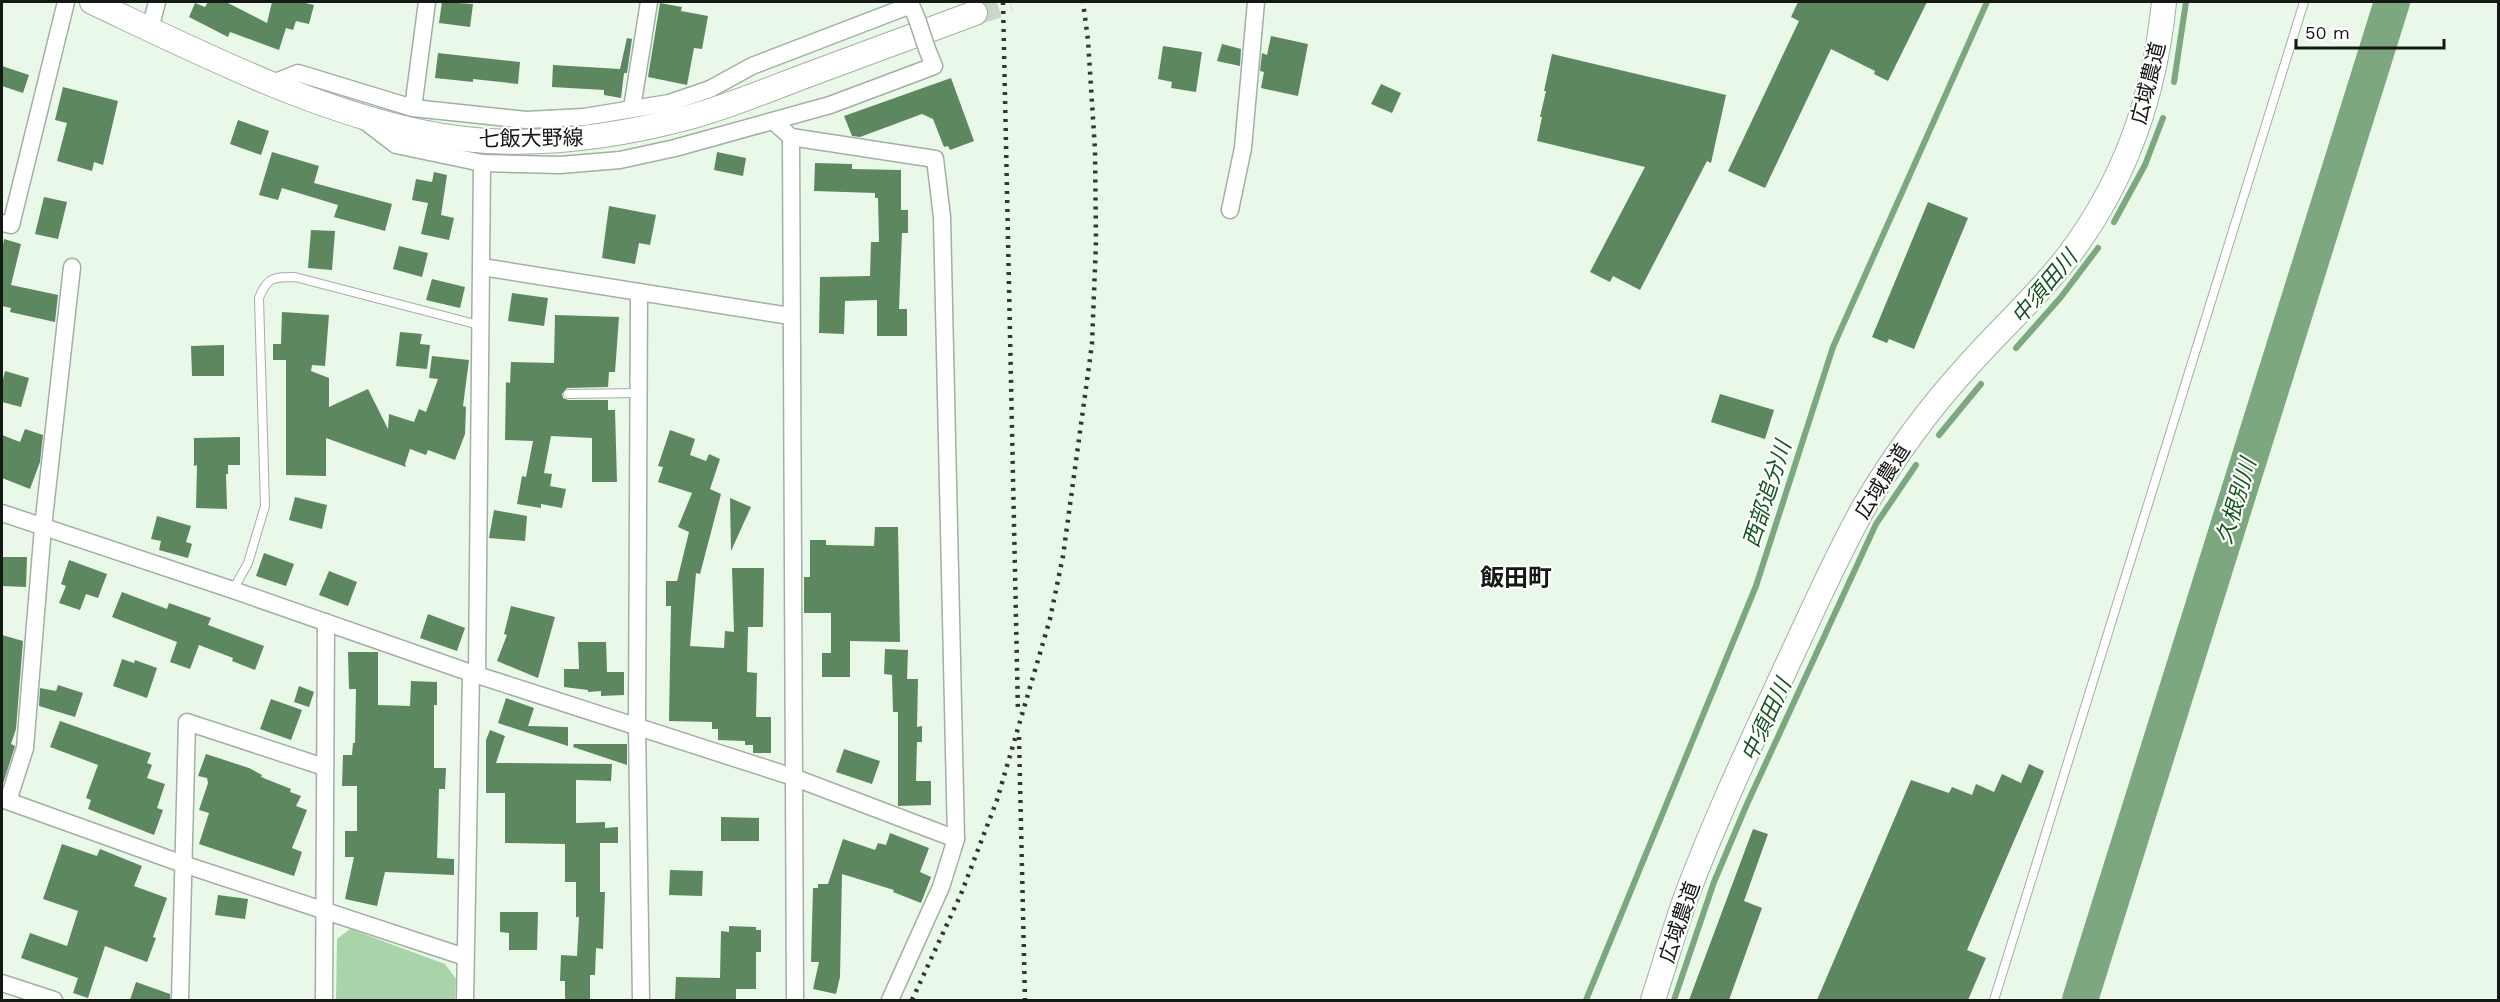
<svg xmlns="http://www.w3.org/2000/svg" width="2500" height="1002" font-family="'Work Sans','Noto Sans JP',sans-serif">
  <rect width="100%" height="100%" fill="#e9f8e9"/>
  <path fill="#a9d4aa" d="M350 929 445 964 456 979 455 1000H336L337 939Z"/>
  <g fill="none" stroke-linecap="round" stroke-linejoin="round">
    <g stroke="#7da87f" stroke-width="6">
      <path d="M2174 82 2186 2"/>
      <path d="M2114 222 2145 165 2163 118"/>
      <path d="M2016 348 2061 297 2098 248"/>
      <path d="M1939 435 1981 384"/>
      <path d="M1586 1000 1756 586 1833 347 1987 2"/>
      <path d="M1674 1000 1714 882 1747 804 1876 524 1916 465"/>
    </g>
    <path stroke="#7da87f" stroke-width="36" d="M2080 1000 2392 2"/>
  </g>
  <g fill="#5d875f">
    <path d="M208 2H226L267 23 272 2H301L314 5 309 24 296 21 293 30 286 28 279 50 230 32 228 37 189 17 195 3 205 7Z"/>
    <path d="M442 2 473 4 470 27 439 23Z"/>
    <path d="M1798 2H1927L1888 81 1874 74 1875 71 1831 49 1765 188 1728 171 1799 21 1791 17Z"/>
    <path d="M660 3 682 7 681 11 708 16 702 49 694 48 687 85 648 77Z"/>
    <path d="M1271 36 1308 44 1298 96 1261 88 1264 72 1260 71 1262 53 1267 55Z"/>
    <path d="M627 38 632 39 627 73H624L621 98 604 95V90L552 87 553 65 620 69Z"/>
    <path d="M1222 44 1241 49 1240 66 1217 61Z"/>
    <path d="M1163 46 1202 52 1196 92 1171 88 1172 82 1158 79Z"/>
    <path d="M438 53 520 62 518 84 473 79V82L435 78Z"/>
    <path d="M1552 54 1726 95 1711 163 1707 161 1640 290 1613 276 1610 282 1590 272 1645 167 1537 141 1542 117H1540L1546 91H1544Z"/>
    <path d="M2 66 29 75 23 93 2 86Z"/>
    <path d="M951 78 974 141 950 150 948 146 944 147 933 119 922 114 860 137 852 136 844 116Z"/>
    <path d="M1381 84 1401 93 1392 113 1371 104Z"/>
    <path d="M63 87 118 101 103 165 94 162 92 171 57 161 67 123 55 120Z"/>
    <path d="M238 120 269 131 261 155 230 144Z"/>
    <path d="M272 152 319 166 314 183 392 204 385 231 334 217 338 205 282 188 278 200 259 195Z"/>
    <path d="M717 152 746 158 743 176 714 170Z"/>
    <path d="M815 163 852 164V169L901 170V210H908V233H902L899 309H907V336H877V300L845 301 844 334 819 333 820 277 870 276 871 242H879L878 198H875V193L814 191Z"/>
    <path d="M434 172 447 175 441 215 454 218 449 240 421 234 428 203 412 200 416 179 432 182Z"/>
    <path d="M44 197 67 202 58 239 35 234Z"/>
    <path d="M1928 202 1968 218 1914 349 1889 339 1887 343 1872 337Z"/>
    <path d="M609 206 656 215 650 245 639 243 635 264 602 258Z"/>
    <path d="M311 230 335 231 332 270 308 268Z"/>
    <path d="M4 239 21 244 11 285 58 295 55 322 10 312 11 308 2 306V250Z"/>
    <path d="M399 246 428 253 422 277 393 269Z"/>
    <path d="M432 279 465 287 460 308 426 300Z"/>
    <path d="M512 293 548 298 544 326 508 321Z"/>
    <path d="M282 312 329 315 325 366 312 365 311 371 329 378V407L368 389 388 429 389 414 414 422 419 409 426 412 438 379 429 378 432 356 469 360 463 406 466 407 465 434 455 460 428 450 426 455 410 449 405 464 406 467 326 438V476L286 475V360H273V344H281Z"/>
    <path d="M555 315 619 317 615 372H609L608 387 567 388 562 394 563 398 568 400H608V410H615L617 482H592V438L551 436 544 473 552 474 550 486 566 489 562 508 541 504V508L517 504 522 476 526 477 533 441 505 440 506 382 510 383 511 362 554 363Z"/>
    <path d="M400 332 422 334 420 344 430 345 427 369 396 366Z"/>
    <path d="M224 345V376H192L191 346Z"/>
    <path d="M5 371 29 378 21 407 2 402V384Z"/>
    <path d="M1720 394 1774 410 1765 439 1711 422Z"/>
    <path d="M25 429 43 435 40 462 30 489 2 478V435L20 442Z"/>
    <path d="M670 430 695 439 690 455 706 461 709 454 720 459 710 489 721 494 700 574 696 573 690 646 724 648 725 631 734 632 732 568H764L763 627H748L747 672 757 673 756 717H771V753H753V745H745V741L718 740V729H712V722L669 721 671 606H666V581H677L689 532 678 527 692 493 658 482 663 467 658 466Z"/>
    <path d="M240 437V465H228V474H226L227 509 196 508 197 465 194 466V438Z"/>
    <path d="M295 497 327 505 322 529 289 520Z"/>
    <path d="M730 498 751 507 731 551Z"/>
    <path d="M494 510 527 516 525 541 489 538Z"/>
    <path d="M157 516 191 526 186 542 192 544 188 558 159 550 161 541 151 539Z"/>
    <path d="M875 527H898L900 642 850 641V677H822V653H831V613H804V577H810V540H826V545L874 546Z"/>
    <path d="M264 553 294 564 286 586 256 576Z"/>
    <path d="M2 557H27L26 587 2 586Z"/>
    <path d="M69 560 107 574 98 598 86 594 80 610 59 603 66 586 61 584Z"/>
    <path d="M329 571 357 582 348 606 319 595Z"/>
    <path d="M122 592 167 609 169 603 211 618 208 625 264 646 255 670 232 661 233 658 199 645 190 669 170 662 177 642 112 617Z"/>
    <path d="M511 606 555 617 538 678 497 661 507 635 504 634Z"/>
    <path d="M428 614 465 628 457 651 420 638Z"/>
    <path d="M2 635 23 641 16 729 11 744 15 746 2 787Z"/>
    <path d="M578 642H606L607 672H624V695L601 696V691L588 692V690L564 687V669H579Z"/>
    <path d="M885 649 908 650 907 679H918L917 727 922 726V742H917L916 781H931V805L898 806V712H893L892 675 884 674Z"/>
    <path d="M348 652H378V705L410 706 411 681 437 682V705H434V768H446L445 789H439L437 858 454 859V875L385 872 377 906 345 899 354 857H345V831H357V786H342L343 755H352L353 743H355L356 689H349Z"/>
    <path d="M122 659 134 663 135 660 157 668 147 698 113 686Z"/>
    <path d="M58 685 83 693 75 717 39 706 40 688 56 691Z"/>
    <path d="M299 686 314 692 309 707 294 702Z"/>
    <path d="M506 698 534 708 528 726 568 727V746L498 723Z"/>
    <path d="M271 699 302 710 291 740 260 729Z"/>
    <path d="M60 721 151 753 147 763 152 765 147 778 165 784 157 808 163 810 154 835 88 809 91 800 86 798 98 765 50 747Z"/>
    <path d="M490 730 505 736 496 763 612 764 611 781 576 780V823L605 822V828L618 827V843H600V892H605L603 949 596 948 595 975H590V1000H565V981H560L561 955 577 956 579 917H576V882H565V844L505 843V793H486V740Z"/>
    <path d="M574 744H627V765L573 747Z"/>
    <path d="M844 749 880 761 872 784 836 772Z"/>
    <path d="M206 754 249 768 262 775 261 777 291 789 290 792 301 796 296 806 307 810 292 848 302 852 294 876 199 844 209 813 199 810 208 783 207 778 198 776Z"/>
    <path d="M2029 764 2044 771 1967 950 1986 958 1968 1000H1817L1911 780 1949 793 1952 787 1972 795 1976 784 1994 792 2002 774 2021 783Z"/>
    <path d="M721 817 759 818V841H721Z"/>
    <path d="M1753 829 1768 834 1744 901 1762 908 1729 1000H1689Z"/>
    <path d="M890 833 929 848 920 872 931 877 921 903 893 892 894 890 842 874 840 977 836 994 813 989 819 962H811L813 888H818V884H828L843 839 875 850 878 843 886 845Z"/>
    <path d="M62 844 97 856 100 849 142 866 134 886 167 898 153 937 156 938 147 962 105 946 88 998 73 993 78 978 21 958 30 933 67 946 78 911 43 899Z"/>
    <path d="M670 870 703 871 702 896 669 895Z"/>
    <path d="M218 895 248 899 245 919 215 915Z"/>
    <path d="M500 912H538L537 950H509V933L500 932Z"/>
    <path d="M729 926 756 927V930H761V952H756V989H736V1000L675 999 676 977 720 978 721 931 729 932Z"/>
    <path d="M136 982 170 994V1000H130Z"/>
  </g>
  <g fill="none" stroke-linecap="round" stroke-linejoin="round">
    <path stroke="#c9d7c9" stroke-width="24" stroke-dasharray="24 12" stroke-linecap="butt" d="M975 13 1010 2"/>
    <defs>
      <g id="lane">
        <path d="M568 394 638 393"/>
        <path d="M233 590 248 563 265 506 259 298C267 277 274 277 295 277L479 325"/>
        <path d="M1994 1000 2304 2"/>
      </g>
      <g id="street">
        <path d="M150 29 157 2"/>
        <path d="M273 83 298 73 413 108 526 120 584 117 669 103 710 89 752 66 911 5 917 19"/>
        <path d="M413 108 427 2"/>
        <path d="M632 108 649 2"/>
        <path d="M366 122 396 145 482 163 560 165 620 160 675 148 830 105 934 66 927 49"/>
        <path d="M774 122 791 137 935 159 942 217 956 839 941 887 890 1000"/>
        <path d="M791 137 795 1000"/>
        <path d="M1230 210 1243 148 1256 2"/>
        <path d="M2 223 11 225 66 2"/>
        <path d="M482 267 790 316"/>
        <path d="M639 292 637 727 641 1000"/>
        <path d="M2 513 233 590 471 673 793 777 956 839"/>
        <path d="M477 674 482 163"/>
        <path d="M2 799 183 864 465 957"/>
        <path d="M8 801 25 748 43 527 72 267"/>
        <path d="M2 983 54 1000"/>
        <path d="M180 1000 187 722 324 767"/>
        <path d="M324 1000 326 622"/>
        <path d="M465 1000 471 673"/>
      </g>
      <g id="secondary">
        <path d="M92 2C198 52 306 107 421 132 509 151 604 140 690 117 731 106 772 88 813 73 867 53 921 33 975 13"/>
        <path d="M1653 1000C1664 966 1674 931 1686 897 1716 817 1753 739 1789 661 1813 610 1836 557 1864 507 1893 458 1927 411 1965 369 1999 330 2038 296 2069 255 2125 181 2155 93 2164 2"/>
      </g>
    </defs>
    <use href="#lane" stroke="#a2b0a2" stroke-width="10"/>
    <use href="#street" stroke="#a2b0a2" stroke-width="19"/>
    <use href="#secondary" stroke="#a2b0a2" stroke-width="26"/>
    <use href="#lane" stroke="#fff" stroke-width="8"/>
    <use href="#street" stroke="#fff" stroke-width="16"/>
    <use href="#secondary" stroke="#fff" stroke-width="24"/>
    <g stroke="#313731" stroke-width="4.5" stroke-dasharray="3 6" stroke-linecap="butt">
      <path d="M1003 2 1018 713"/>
      <path d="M1019 737 1025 1000"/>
      <path d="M912 1000 961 894 997 800 1050 619 1063 556 1092 344 1096 242 1095 150 1088 40 1083 2"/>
    </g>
    <defs>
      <path id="street-bridge" d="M917 19 927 49"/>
    </defs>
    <use href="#street-bridge" stroke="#a2b0a2" stroke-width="19" stroke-linecap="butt"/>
    <use href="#street-bridge" stroke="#fff" stroke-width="16"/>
  </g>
  <g text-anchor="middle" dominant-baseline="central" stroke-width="4.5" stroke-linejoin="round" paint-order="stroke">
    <g font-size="21" fill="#141914" stroke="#fff">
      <text transform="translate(2148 83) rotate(-76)">広域農道</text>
      <text transform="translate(531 138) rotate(-1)">七飯大野線</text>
      <text transform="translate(1882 481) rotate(-58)">広域農道</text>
      <text transform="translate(1679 922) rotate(-71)">広域農道</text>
    </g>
    <g font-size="22" font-style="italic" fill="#14541e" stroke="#fff">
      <text transform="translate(2044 287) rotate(-50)">中須田川</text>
      <text transform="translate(1767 494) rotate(-72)">西部追分川</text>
      <text transform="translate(2236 501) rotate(-73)">久根別川</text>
      <text transform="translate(1766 720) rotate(-65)">中須田川</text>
    </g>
    <g font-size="24" font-weight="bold" fill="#141914" stroke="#fff">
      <text x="1516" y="578">飯田町</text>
    </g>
  </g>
  <rect width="2500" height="1002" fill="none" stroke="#141914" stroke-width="6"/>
  <path d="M2296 39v9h148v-9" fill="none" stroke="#141914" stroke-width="3"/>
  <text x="2305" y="39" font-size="18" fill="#141914" stroke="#ffffff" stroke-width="4.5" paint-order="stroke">50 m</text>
</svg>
